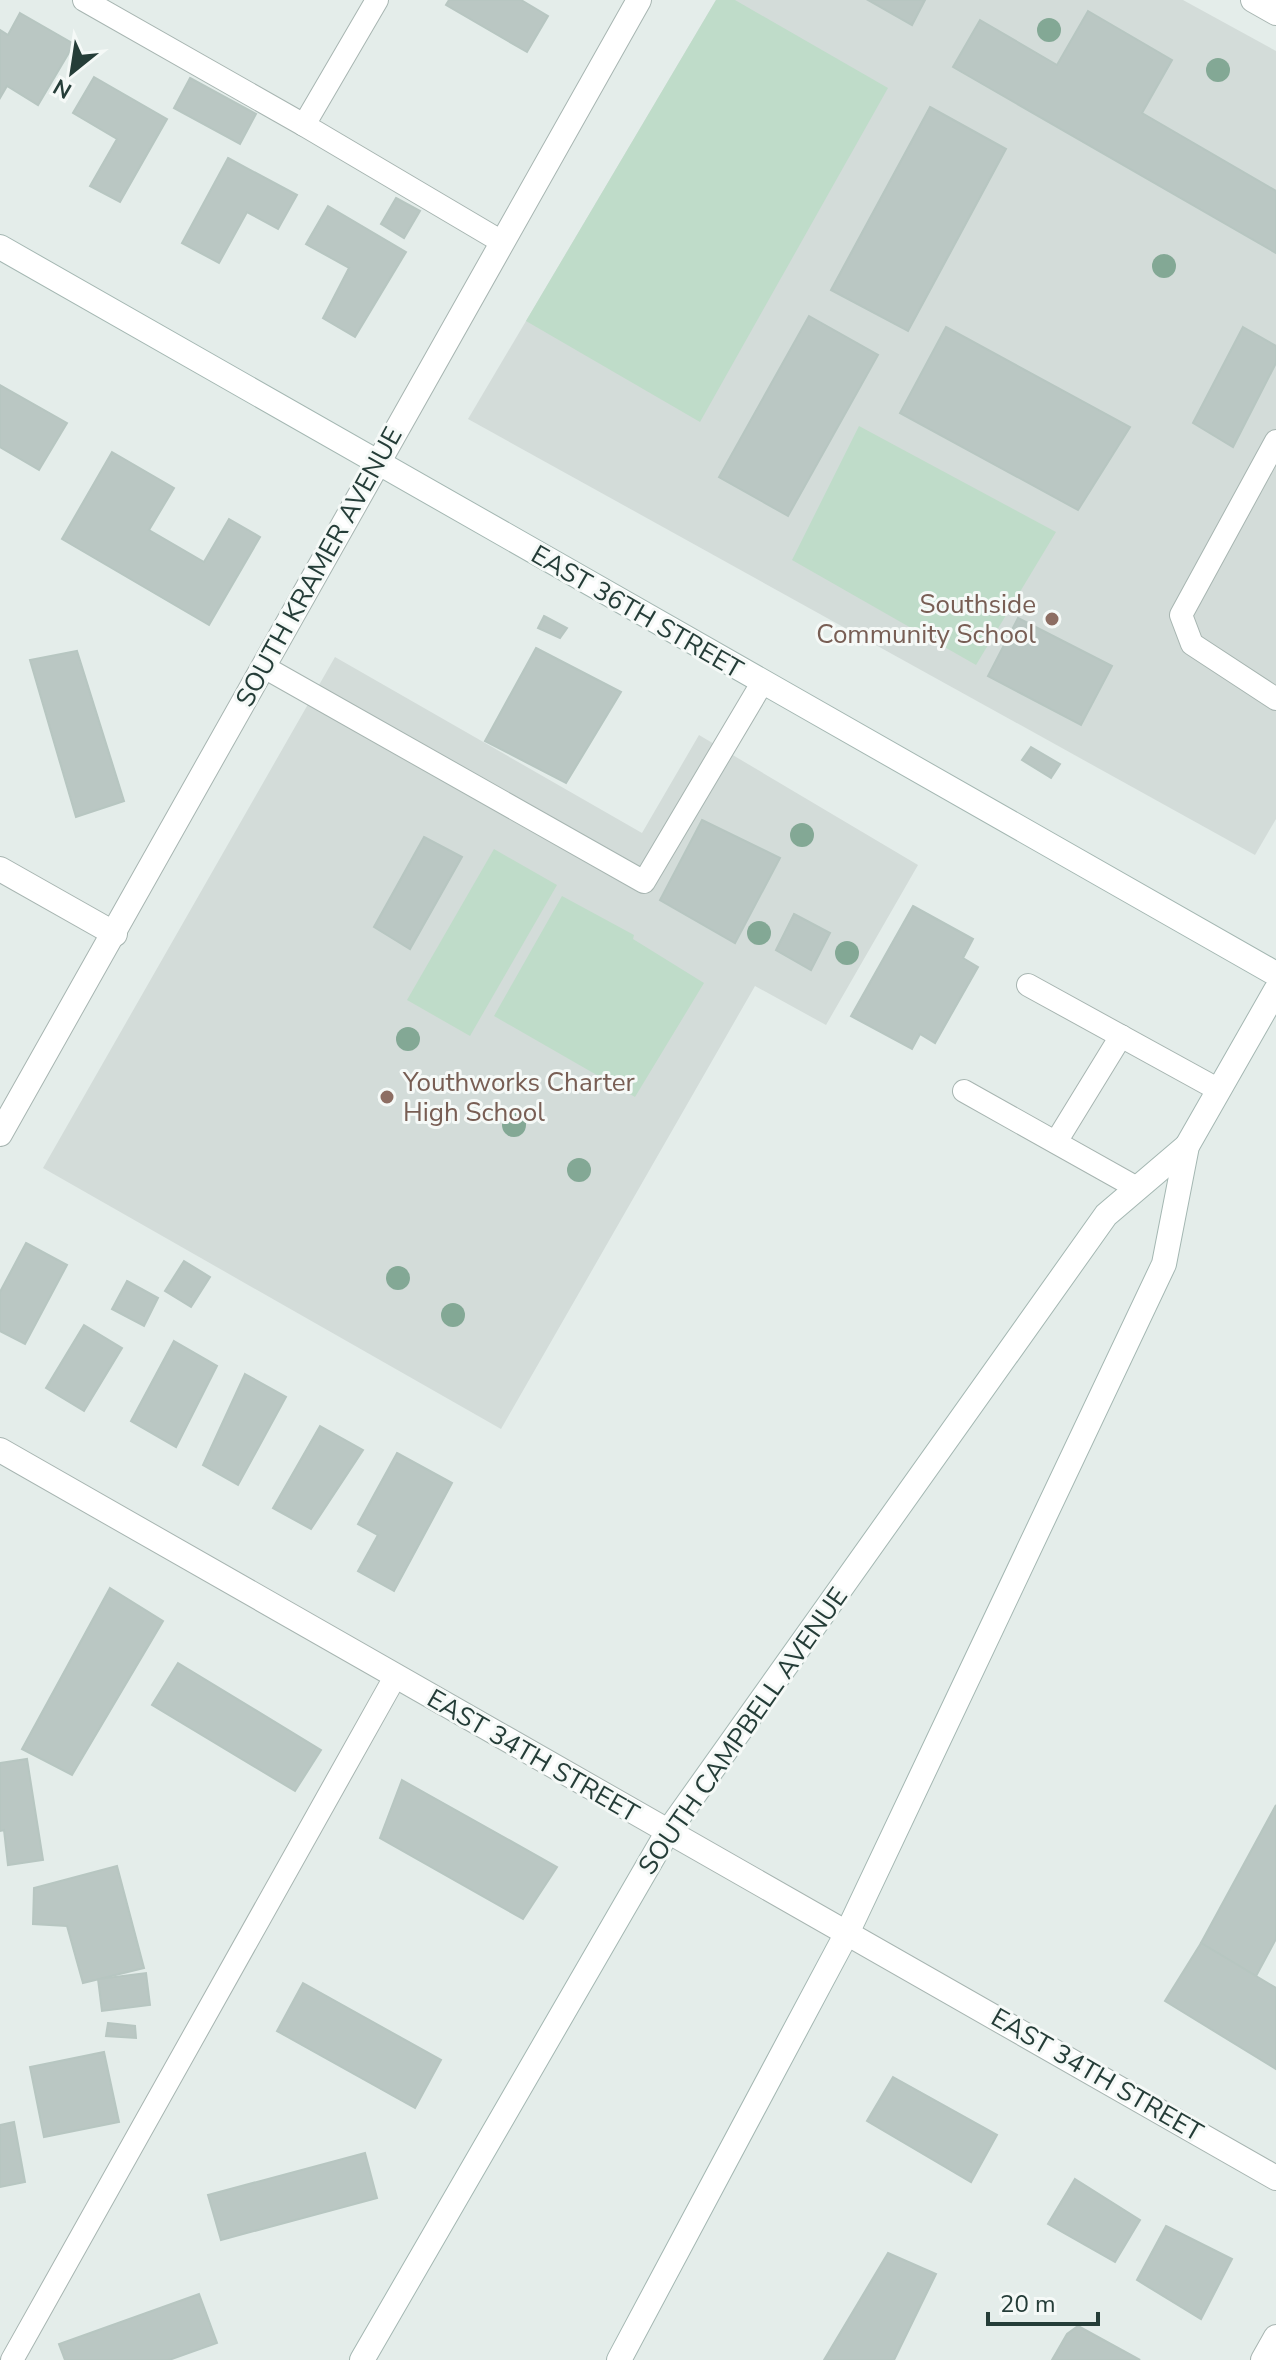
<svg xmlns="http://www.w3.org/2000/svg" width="1276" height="2360" font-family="'Nunito Sans',sans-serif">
  <rect width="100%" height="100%" fill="#e4edea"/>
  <g fill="#d3dcd9">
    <path d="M716 0H1183L1276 51V819L1255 855 468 419Z"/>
    <path d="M335 657 642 833 699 735 918 865 826 1025 755 986 501 1429 43 1168Z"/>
  </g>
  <g fill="#bfdcc9">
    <path d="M716 0H735L888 88 700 422 526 321Z"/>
    <path d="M859 426 1056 532 976 665 792 560Z"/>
    <path d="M494 849 557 885 470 1036 407 1000Z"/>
    <path d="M562 896 634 935 633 939 704 983 635 1097 494 1016Z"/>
  </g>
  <g fill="#bac7c3" stroke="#b7c6c1" stroke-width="2">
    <path d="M449 0H521L548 16 527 52 446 5Z"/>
    <path d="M868 0H925L912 25Z"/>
    <path d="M1088 11 1172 60 1142 113 1276 191V253L953 67 980 20 1057 65Z"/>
    <path d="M20 13 74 44 38 105 7 86 0 98V30L8 35Z"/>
    <path d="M94 77 167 119 120 202 90 186 117 139 73 113Z"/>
    <path d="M190 78 256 114 240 144 174 108Z"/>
    <path d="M930 107 1006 149 908 331 831 290Z"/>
    <path d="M228 158 297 195 278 229 247 212 219 263 182 243Z"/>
    <path d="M396 198 420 211 404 238 381 224Z"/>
    <path d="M328 206 406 252 355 337 323 318 349 268 306 244Z"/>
    <path d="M809 316 878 355 788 516 719 477Z"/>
    <path d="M946 327 1130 427 1078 510 900 413Z"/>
    <path d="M1243 327 1276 346V363L1233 447 1193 423Z"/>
    <path d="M0 385 67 423 39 470 0 447Z"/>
    <path d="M112 452 174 488 149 530 204 562 229 519 260 537 209 625 62 539Z"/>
    <path d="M544 616 567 628 560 638 538 628Z"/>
    <path d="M1018 618 1112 666 1081 725 988 676Z"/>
    <path d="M536 648 621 692 566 783 485 741Z"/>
    <path d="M77 651 124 801 76 817 30 660Z"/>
    <path d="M1031 747 1060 764 1051 778 1022 760Z"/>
    <path d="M702 820 780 858 735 943 660 900Z"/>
    <path d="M424 837 462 857 410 949 374 927Z"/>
    <path d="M913 906 973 939 963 958 978 967 935 1043 920 1034 912 1049 851 1016Z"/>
    <path d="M794 914 830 933 811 970 776 950Z"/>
    <path d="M26 1243 67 1265 25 1344 0 1331V1292Z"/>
    <path d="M184 1261 210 1277 191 1307 165 1291Z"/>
    <path d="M127 1281 158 1298 144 1326 112 1309Z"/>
    <path d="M84 1325 122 1348 84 1411 46 1388Z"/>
    <path d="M174 1341 217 1366 176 1447 131 1421Z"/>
    <path d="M245 1374 286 1397 238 1485 203 1465Z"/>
    <path d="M320 1426 363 1450 311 1529 273 1508Z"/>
    <path d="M397 1453 452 1483 394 1591 358 1571 378 1535 358 1524Z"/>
    <path d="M110 1588 163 1621 72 1775 22 1749Z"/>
    <path d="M178 1663 321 1750 295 1791 152 1705Z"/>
    <path d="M27 1759 43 1860 8 1865 4 1830 0 1831V1763Z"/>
    <path d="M402 1780 557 1867 523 1919 380 1838Z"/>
    <path d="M1276 1805V1939L1256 1976 1201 1943Z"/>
    <path d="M117 1866 144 1968 83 1983 67 1926 33 1924 34 1888Z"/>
    <path d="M1201 1943 1276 1988V2069L1165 2001Z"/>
    <path d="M146 1973 150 2005 102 2011 98 1979Z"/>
    <path d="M303 1983 441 2060 415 2108 277 2031Z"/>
    <path d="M108 2023 135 2026 136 2038 106 2036Z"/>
    <path d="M104 2052 119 2122 44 2137 30 2067Z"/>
    <path d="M893 2077 997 2135 971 2182 867 2121Z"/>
    <path d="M14 2122 25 2182 0 2187V2125Z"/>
    <path d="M365 2153 377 2198 221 2240 208 2195Z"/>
    <path d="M1075 2179 1140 2220 1115 2262 1048 2224Z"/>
    <path d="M1166 2226 1232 2259 1201 2319 1137 2280Z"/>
    <path d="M888 2253 936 2274 894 2360H824Z"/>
    <path d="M199 2294 217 2343 169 2360H65L59 2344Z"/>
    <path d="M1078 2326 1140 2360H1052L1067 2334Z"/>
  </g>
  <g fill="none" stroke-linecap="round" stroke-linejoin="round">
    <defs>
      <g id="lane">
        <path d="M84 0 304 125"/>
        <path d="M377 0 304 125 502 242"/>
        <path d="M1276 441 1181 615 1192 644 1276 699"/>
        <path d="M264 667 644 882 762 683"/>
        <path d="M1028 985 1219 1090"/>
        <path d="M964 1091 1137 1188"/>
        <path d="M1056 1142 1121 1036"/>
        <path d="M12 2360 395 1677"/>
      </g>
      <g id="street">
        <path d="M1253 0 1276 13"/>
        <path d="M0 869 115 934"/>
        <path d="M0 1134 639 0"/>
        <path d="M0 1450 1276 2178"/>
        <path d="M1263 2360 1276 2337"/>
      </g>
      <g id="secondary">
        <path d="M0 247 1276 974"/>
        <path d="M362 2360 667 1833 1106 1215 1187 1146"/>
        <path d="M619 2360 848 1931 1164 1264 1187 1146 1276 990"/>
      </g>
    </defs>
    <use href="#lane" stroke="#a7b5b1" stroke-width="24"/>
    <use href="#street" stroke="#a7b5b1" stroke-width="26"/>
    <use href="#secondary" stroke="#a4b7b2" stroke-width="26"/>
    <use href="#lane" stroke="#fff" stroke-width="22"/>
    <use href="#street" stroke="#fff" stroke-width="24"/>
    <use href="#secondary" stroke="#fff" stroke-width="24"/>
  </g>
  <g fill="#83a895">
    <circle cx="1049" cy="30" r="12"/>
    <circle cx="1218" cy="70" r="12"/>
    <circle cx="1164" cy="266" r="12"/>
    <circle cx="802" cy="835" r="12"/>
    <circle cx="759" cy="933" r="12"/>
    <circle cx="847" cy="953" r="12"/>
    <circle cx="408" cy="1039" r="12"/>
    <circle cx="514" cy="1125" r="12"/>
    <circle cx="579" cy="1170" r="12"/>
    <circle cx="398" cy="1278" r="12"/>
    <circle cx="453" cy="1315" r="12"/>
  </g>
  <g fill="#8d6e63" stroke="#f5f9f7" stroke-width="3">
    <circle cx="1052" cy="619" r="8"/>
    <circle cx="387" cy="1097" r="8"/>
  </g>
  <g text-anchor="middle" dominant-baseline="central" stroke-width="6" stroke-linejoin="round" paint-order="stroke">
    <g font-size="26" fill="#253d38" stroke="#f5f9f7">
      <text transform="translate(319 567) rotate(-61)">SOUTH KRAMER AVENUE</text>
      <text transform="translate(637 612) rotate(30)">EAST 36TH STREET</text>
      <text transform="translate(743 1731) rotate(-55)">SOUTH CAMPBELL AVENUE</text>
      <text transform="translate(533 1756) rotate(30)">EAST 34TH STREET</text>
      <text transform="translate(1097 2075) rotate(30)">EAST 34TH STREET</text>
    </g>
    <g font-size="26" fill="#785e54" stroke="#f5f9f7" text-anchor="end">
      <text x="1036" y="604">Southside<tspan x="1036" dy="30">Community School</tspan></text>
      <text x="403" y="1082" text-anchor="start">Youthworks Charter<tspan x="403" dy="30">High School</tspan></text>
    </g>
  </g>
  <g transform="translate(72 72) rotate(210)" stroke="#f5f9f7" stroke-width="6" paint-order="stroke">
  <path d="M0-6L14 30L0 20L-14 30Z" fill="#253d38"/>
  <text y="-12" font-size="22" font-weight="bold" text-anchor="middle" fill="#253d38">N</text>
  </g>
  <path d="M988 2312v12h110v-12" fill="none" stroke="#253d38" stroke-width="4"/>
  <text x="1000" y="2312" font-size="24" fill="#253d38" stroke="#f5f9f7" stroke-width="6" paint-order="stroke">20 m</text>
</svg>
